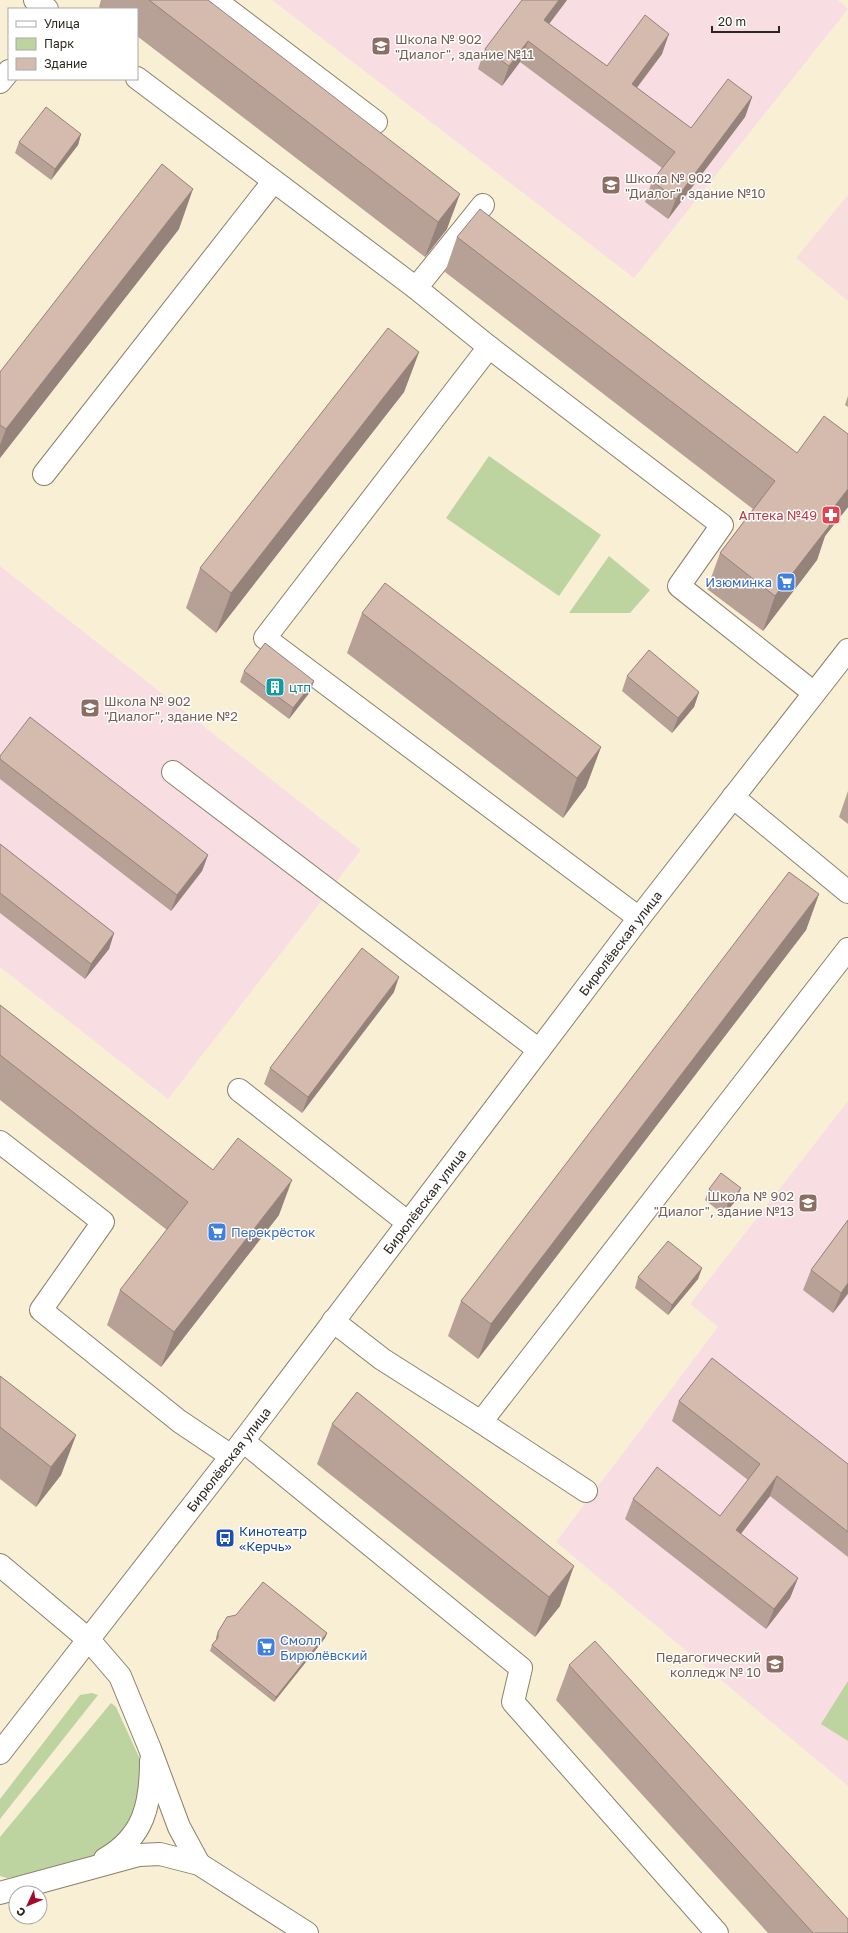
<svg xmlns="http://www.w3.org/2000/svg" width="848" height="1933" font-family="'Golos Text',sans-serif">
  <rect width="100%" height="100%" fill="#f9efd5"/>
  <path fill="#f9dede" d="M848 195V301L796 258Z"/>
  <g fill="#f8dee3">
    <path d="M272 0H838L848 9 634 278Z"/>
    <path d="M0 566 361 850 168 1099 0 967Z"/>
    <path d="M848 1101V1786L556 1542 718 1327 690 1304Z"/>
  </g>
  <g fill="#bdd4a1">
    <path d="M489 456 601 535 559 596 446 518Z"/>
    <path d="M609 556 650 590 630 613H569Z"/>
    <path d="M848 1681V1741L821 1724Z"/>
    <path d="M92 1693 98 1695 0 1819V1799L80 1695Z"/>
    <path d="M111 1703 116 1707 139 1757 142 1772 137 1816 104 1854 22 1876 7 1878 0 1876V1837Z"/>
  </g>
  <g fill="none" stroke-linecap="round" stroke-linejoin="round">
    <defs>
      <g id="minor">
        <path d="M35 0 47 9"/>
        <path d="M215 0 376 122"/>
        <path d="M137 78 416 288 489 347 722 525 679 586 814 693"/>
        <path d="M0 82 9 71"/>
        <path d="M416 288 483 205"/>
        <path d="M489 347 265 638 639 918"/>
        <path d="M44 474 273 182"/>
        <path d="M173 772 539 1050"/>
        <path d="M733 797 848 892"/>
        <path d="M239 1090 407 1222"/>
        <path d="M0 1142 103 1222 41 1310 179 1421 231 1456"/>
        <path d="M333 1321 382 1359 481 1422 848 949"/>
        <path d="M481 1422 586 1491"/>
        <path d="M243 1441 521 1668 513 1702 717 1933"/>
        <path d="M0 1565 89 1640 120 1676 150 1749 179 1827 199 1864"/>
        <path id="s1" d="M0 1753 243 1441 639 918 848 650"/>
        <path d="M105 1859C144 1837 151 1804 151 1761"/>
        <path d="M0 1893 139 1855 160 1854 199 1864 307 1933"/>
      </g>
    </defs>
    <use href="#minor" stroke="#8b816a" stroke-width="24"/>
    <use href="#minor" stroke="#fff" stroke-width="22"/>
  </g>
  <g fill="#b7a096">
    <path d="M101 0H208L447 229 425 257 137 36V9H102L99 7Z"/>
    <path d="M567 0 549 24 607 66 662 54 637 88 691 128 752 97 745 117 668 219 645 202 652 181 662 168 520 62 502 86 478 69 485 49Z"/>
    <path d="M81 134 78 145 51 180 15 153 19 142Z"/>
    <path d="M179 229 0 458V372Z"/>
    <path d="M457 237 797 453 848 434V507L825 536 817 560 763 631 707 589 720 553 753 509 445 272Z"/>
    <path d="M419 352 404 392 216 633 186 608 200 568Z"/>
    <path d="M848 396V407L845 405Z"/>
    <path d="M362 613 601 747 586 787 563 818 347 653Z"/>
    <path d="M244 671 314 681 310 692 289 719 240 682Z"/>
    <path d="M627 676 699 692 694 707 672 733 622 691Z"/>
    <path d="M0 756 208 855 202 871 171 911 0 779Z"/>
    <path d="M848 791V824L839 817Z"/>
    <path d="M0 844 114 933 109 949 85 979 0 913Z"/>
    <path d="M819 894 806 930 478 1359 448 1336 461 1301Z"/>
    <path d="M394 992 302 1113 264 1084 270 1068Z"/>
    <path d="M0 1005 213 1170 279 1215 161 1367 107 1325 120 1290 167 1230 0 1100Z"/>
    <path d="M709 1189 737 1199 724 1215 705 1200Z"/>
    <path d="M848 1220V1294L833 1313 803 1290 811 1270Z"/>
    <path d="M702 1268 698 1279 668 1315 635 1288 638 1277Z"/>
    <path d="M0 1376 76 1435 61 1475 36 1507 0 1479Z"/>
    <path d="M357 1392 560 1606 535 1637 317 1464 332 1424Z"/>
    <path d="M679 1401 848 1464V1557L770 1496 741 1534 798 1578 790 1598 766 1629 625 1519 633 1499 720 1516 748 1480 672 1421Z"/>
    <path d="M218 1632 327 1633 325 1638 274 1702 210 1651 212 1645 216 1640V1637Z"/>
    <path d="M569 1665 848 1933H768L556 1700Z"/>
  </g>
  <g fill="#95827a">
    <path d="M559 0H567L537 40 544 20Z"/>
    <path d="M669 34 662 54 624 104 632 84Z"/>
    <path d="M528 41 520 62 502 86 509 66Z"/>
    <path d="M752 97 745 117 668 219 676 199Z"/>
    <path d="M81 134 78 145 51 180 55 169Z"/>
    <path d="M193 189 179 229 0 458V445L6 429Z"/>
    <path d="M460 194 447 229 425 257 438 222Z"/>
    <path d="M419 352 404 392 216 633 231 593Z"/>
    <path d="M848 489V507L825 536 817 560 763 631 775 596 824 520Z"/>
    <path d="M314 681 310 692 289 719 293 708Z"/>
    <path d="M699 692 694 707 672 733 678 718Z"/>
    <path d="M601 747 586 787 563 818 577 778Z"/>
    <path d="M208 855 202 871 171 911 177 895Z"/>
    <path d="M819 894 806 930 478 1359 491 1324Z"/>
    <path d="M114 933 109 949 85 979 91 964Z"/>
    <path d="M399 977 394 992 302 1113 308 1097Z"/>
    <path d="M292 1180 279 1215 161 1367 174 1332Z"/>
    <path d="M741 1188 737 1199 724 1215 728 1204Z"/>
    <path d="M702 1268 698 1279 668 1315 672 1305Z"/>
    <path d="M848 1283V1293L833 1313 841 1293Z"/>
    <path d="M76 1435 61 1475 36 1507 51 1467Z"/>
    <path d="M777 1476 770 1496 728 1550 736 1530Z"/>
    <path d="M574 1566 560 1606 535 1637 549 1597Z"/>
    <path d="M798 1578 790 1598 766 1629 774 1609Z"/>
    <path d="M327 1633 325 1638 274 1702 276 1697Z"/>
  </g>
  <g fill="#d5baae" stroke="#95827a">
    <path d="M149 0H208L460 194 438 222Z"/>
    <path d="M522 0H559L544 20 607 66 645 15 669 34 632 84 691 128 728 79 752 97 676 199 652 181 675 152 528 41 509 66 485 49Z"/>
    <path d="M46 107 81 134 55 169 19 142Z"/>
    <path d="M162 164 193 189 6 429 0 425V372Z"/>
    <path d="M480 209 797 453 824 416 848 434V489L824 520 830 525 775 596 720 553 775 481 457 237Z"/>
    <path d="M388 328 419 352 231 593 200 568Z"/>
    <path d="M385 583 601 747 577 778 362 613Z"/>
    <path d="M265 643 314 681 293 708 244 671Z"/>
    <path d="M649 650 699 692 678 718 627 676Z"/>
    <path d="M30 717 208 855 177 895 0 759V756Z"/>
    <path d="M0 844 114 933 91 964 0 893Z"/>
    <path d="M789 872 819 894 491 1324 461 1301Z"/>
    <path d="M362 948 399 977 308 1097 270 1068Z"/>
    <path d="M0 1005 213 1170 238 1138 292 1180 174 1332 120 1290 188 1202 0 1055Z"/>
    <path d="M721 1173 741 1188 728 1204 709 1189Z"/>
    <path d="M848 1220V1283L841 1293 811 1270Z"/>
    <path d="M668 1241 702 1268 672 1305 638 1277Z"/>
    <path d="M712 1358 848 1464V1532L777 1476 736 1530 798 1578 774 1609 633 1499 657 1467 720 1516 760 1464 679 1401Z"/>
    <path d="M0 1376 76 1435 51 1467 0 1427Z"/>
    <path d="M357 1392 574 1566 549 1597 332 1424Z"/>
    <path d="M263 1582 327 1633 276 1697 212 1645 218 1638V1632L227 1617 236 1615Z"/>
    <path d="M595 1641 848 1919V1933H813L569 1665Z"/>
  </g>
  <defs>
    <symbol id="school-square" viewBox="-11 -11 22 22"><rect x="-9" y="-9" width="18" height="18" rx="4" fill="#8d6e63" stroke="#fff"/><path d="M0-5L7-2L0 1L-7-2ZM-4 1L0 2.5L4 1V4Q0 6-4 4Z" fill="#fff"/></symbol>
    <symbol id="pharmacy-square" viewBox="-11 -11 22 22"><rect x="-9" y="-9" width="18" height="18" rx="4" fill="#e0444e" stroke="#fff"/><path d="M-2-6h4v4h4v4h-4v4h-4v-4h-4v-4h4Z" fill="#fff"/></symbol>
    <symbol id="supermarket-square" viewBox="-11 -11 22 22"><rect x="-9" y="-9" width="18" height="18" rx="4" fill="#3f7fe0" stroke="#fff"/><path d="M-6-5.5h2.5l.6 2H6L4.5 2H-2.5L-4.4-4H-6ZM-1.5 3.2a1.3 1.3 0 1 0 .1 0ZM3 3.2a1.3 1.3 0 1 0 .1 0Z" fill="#fff"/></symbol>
    <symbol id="building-square" viewBox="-11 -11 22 22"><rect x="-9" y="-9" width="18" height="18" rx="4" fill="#0f9aa8" stroke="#fff"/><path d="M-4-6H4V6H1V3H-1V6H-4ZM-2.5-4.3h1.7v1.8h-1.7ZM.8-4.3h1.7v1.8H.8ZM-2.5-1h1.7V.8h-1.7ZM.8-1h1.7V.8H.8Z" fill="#fff"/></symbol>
    <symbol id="bus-square" viewBox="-11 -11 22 22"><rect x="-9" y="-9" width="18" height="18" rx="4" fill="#1a4fb4" stroke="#fff"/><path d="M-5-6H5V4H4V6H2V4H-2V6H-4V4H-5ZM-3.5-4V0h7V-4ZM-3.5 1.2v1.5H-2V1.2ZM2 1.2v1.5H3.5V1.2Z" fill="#fff"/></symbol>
    <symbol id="university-square" viewBox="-11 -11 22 22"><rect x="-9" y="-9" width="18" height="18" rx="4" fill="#8d6e63" stroke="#fff"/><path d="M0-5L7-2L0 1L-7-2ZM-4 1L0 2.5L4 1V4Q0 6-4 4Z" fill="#fff"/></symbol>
  </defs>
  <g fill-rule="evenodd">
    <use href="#school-square" x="370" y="35" width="22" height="22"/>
    <use href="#school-square" x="600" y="174" width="22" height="22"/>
    <use href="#pharmacy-square" x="820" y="504" width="22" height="22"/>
    <use href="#supermarket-square" x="775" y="571" width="22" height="22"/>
    <use href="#building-square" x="264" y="676" width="22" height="22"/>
    <use href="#school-square" x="79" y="697" width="22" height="22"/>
    <use href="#school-square" x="797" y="1192" width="22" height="22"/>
    <use href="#supermarket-square" x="206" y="1221" width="22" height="22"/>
    <use href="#bus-square" x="214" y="1527" width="22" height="22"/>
    <use href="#supermarket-square" x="255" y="1636" width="22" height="22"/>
    <use href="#university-square" x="764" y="1653" width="22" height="22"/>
  </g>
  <g text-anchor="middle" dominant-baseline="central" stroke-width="3" stroke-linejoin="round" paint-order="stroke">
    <g font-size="13" fill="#785e54" stroke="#fff" text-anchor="start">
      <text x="395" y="39">Школа № 902<tspan x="395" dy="15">"Диалог", здание №11</tspan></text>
      <text x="625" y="178">Школа № 902<tspan x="625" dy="15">"Диалог", здание №10</tspan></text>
      <text x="104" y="701">Школа № 902<tspan x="104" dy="15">"Диалог", здание №2</tspan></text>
      <text x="794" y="1196" text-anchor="end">Школа № 902<tspan x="794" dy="15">"Диалог", здание №13</tspan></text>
      <text x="761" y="1657" text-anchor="end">Педагогический<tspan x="761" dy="15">колледж № 10</tspan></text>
    </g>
    <g font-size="13" fill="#be3a42" stroke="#fff" text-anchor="end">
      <text x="817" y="515">Аптека №49</text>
    </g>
    <g font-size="13" fill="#366cbe" stroke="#fff" text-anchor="start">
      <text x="772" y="582" text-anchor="end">Изюминка</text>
      <text x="231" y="1232">Перекрёсток</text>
      <text x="280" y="1640">Смолл<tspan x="280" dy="15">Бирюлёвский</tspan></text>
    </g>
    <g font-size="13" fill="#0d838f" stroke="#fff" text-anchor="start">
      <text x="289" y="687">цтп</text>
    </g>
    <g font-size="13" fill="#2b271e" stroke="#fff">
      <text stroke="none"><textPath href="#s1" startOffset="1020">Бирюлёвская улица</textPath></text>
      <text stroke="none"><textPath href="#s1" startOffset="696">Бирюлёвская улица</textPath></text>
      <text stroke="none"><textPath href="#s1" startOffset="372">Бирюлёвская улица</textPath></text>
    </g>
    <g font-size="13" fill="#164399" stroke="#fff" text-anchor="start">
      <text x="239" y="1531">Кинотеатр<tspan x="239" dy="15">«Керчь»</tspan></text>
    </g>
  </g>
  <rect x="8" y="8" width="130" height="72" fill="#ffffff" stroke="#aaa9a5"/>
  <rect x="16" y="21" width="20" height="6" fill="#ffffff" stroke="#aaa9a5"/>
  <text x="44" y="28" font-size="12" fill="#2b271e">Улица</text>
  <rect x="16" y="38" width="20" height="12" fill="#bdd4a1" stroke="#aaa9a5"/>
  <text x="44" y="48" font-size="12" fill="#2b271e">Парк</text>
  <rect x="16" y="58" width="20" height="12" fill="#d5baae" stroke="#aaa9a5"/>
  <text x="44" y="68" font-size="12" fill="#2b271e">Здание</text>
  <g transform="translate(28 1905) rotate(226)"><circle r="19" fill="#ffffff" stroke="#aaa9a5"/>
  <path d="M0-3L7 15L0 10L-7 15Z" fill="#a5092a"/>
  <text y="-6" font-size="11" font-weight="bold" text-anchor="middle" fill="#2b271e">С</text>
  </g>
  <path d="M712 26v6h67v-6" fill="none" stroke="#2b271e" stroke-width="2"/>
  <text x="718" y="26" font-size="12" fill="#2b271e" stroke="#ffffff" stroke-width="3" paint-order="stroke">20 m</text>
</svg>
